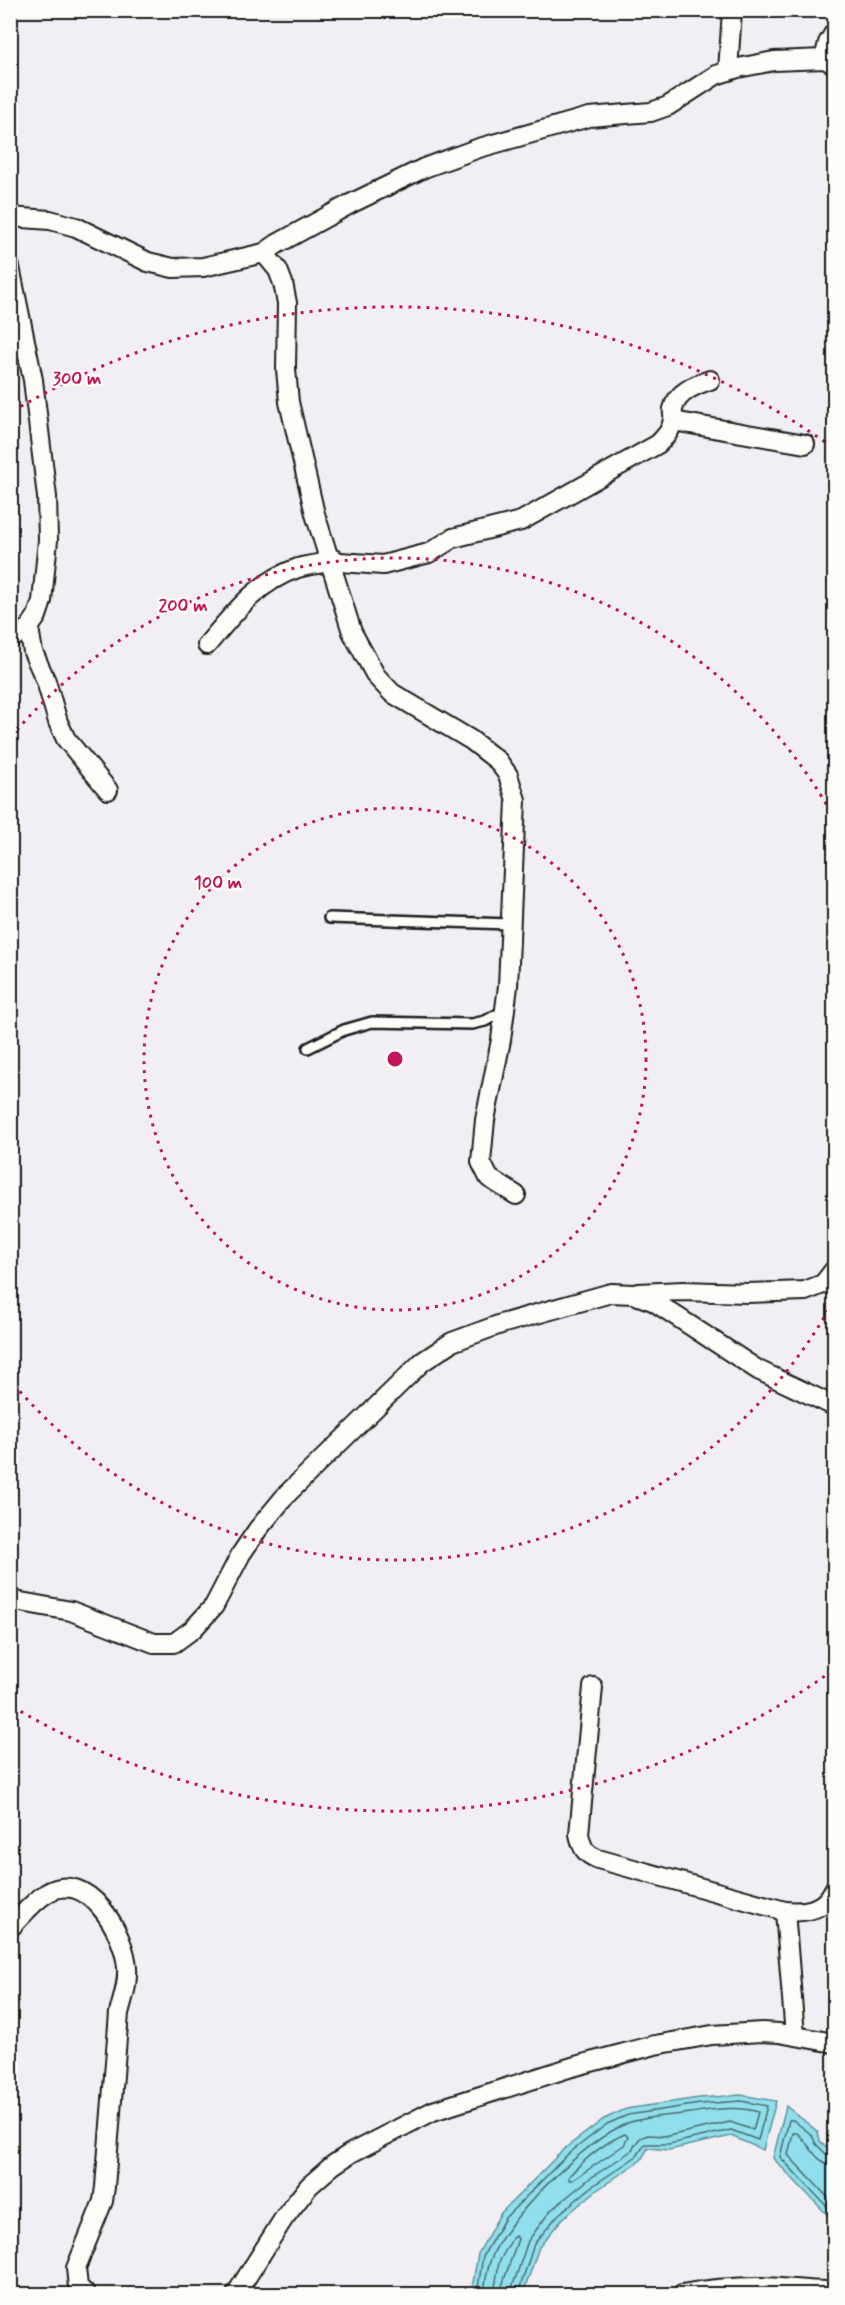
<svg xmlns="http://www.w3.org/2000/svg" width="845" height="2305" font-family="Mynerve,sans-serif">
  <rect width="100%" height="100%" fill="#f2eff4"/>
  <filter id="ink" filterUnits="userSpaceOnUse"><feTurbulence type="fractalNoise" baseFrequency=".0167" numOctaves="2"/><feDisplacementMap in="SourceGraphic" scale="12" xChannelSelector="R" yChannelSelector="G"/><feConvolveMatrix kernelMatrix="1 2 1 2 8 2 1 2 1" color-interpolation-filters="sRGB"/></filter>
  <g filter="url(#ink)">
    <g fill="#8fdfec" stroke="#619199" stroke-width="1.5">
      <path d="M741 2095 776 2101 763 2150 731 2136 669 2150 648 2148 641 2160 597 2190 562 2219 539 2247 523 2294H471L478 2254 500 2214 564 2149 604 2119 626 2109 699 2098Z"/>
      <path d="M786 2106 818 2132 820 2141 834 2154V2222L773 2158Z"/>
    </g>
    <g fill="none" stroke-linecap="round" stroke-linejoin="round">
      <g stroke="#4a6a6f" stroke-width="1.5">
        <path d="M625 2134 628 2137 624 2145 573 2180H569V2176C584 2160 605 2142 625 2134Z"/>
        <path d="M834 2158 828 2156 816 2144 812 2135 793 2120H789L780 2157 834 2214"/>
        <path d="M834 2165C815 2164 810 2143 797 2133H793L788 2155 834 2204"/>
        <path d="M477 2294 483 2256 505 2218 568 2154 607 2124 628 2115 700 2104 741 2101 767 2106 758 2140 731 2130 669 2144H645L637 2156 594 2185 558 2215 534 2244 518 2294"/>
        <path d="M484 2294C485 2283 487 2269 491 2259 505 2219 588 2138 628 2123 646 2116 671 2116 690 2113 711 2110 738 2105 758 2112L753 2130 730 2122 668 2136 648 2135 640 2138 631 2151 589 2179 551 2210 528 2241 510 2294"/>
        <path d="M494 2294 499 2262 513 2237 516 2236 518 2239 502 2286 501 2294"/>
      </g>
      <defs>
        <g id="service">
          <path d="M329 918 510 924"/>
          <path d="M308 1048 344 1030 372 1022 472 1024 485 1021 504 1011"/>
        </g>
        <g id="minor">
          <path d="M824 59 828 43 834 33"/>
          <path d="M728 71 732 10"/>
          <path d="M10 217 50 220 76 227 148 262 173 268 203 267 264 253 277 244 350 204 424 168 479 148 589 117 651 112 668 106 716 75 738 68 774 61 824 59 834 64"/>
          <path d="M264 253 278 270 283 283 287 303 286 369 289 402 315 514 352 632 376 676 392 693 471 740 498 761 508 775 516 800 508 986 501 1040 485 1120 481 1162 489 1178 516 1195"/>
          <path d="M10 267 33 380 47 497 48 540 42 601 37 616 29 628 10 639"/>
          <path d="M673 421 805 444"/>
          <path d="M328 557 340 562 383 565 429 553 453 538 521 521 658 444C665 437 672 430 673 419 674 416 672 413 673 409 677 392 695 385 710 380"/>
          <path d="M29 628 33 652 46 681 58 722 66 739 108 790"/>
          <path d="M207 645C233 614 258 581 298 568 308 565 320 564 330 562"/>
          <path d="M638 1293 683 1291 747 1293 805 1291 823 1284 834 1270"/>
          <path d="M10 1600 71 1611 154 1643H174L193 1629 214 1606 241 1554 258 1529 287 1494 422 1362 452 1342 501 1324 611 1293 633 1294 653 1301 758 1370 834 1406"/>
          <path d="M593 1687 579 1834C582 1848 585 1854 598 1859L785 1911C806 1913 825 1910 834 1889"/>
          <path d="M785 1911 795 2036"/>
          <path d="M10 1928C22 1916 32 1902 47 1893 88 1868 125 1934 127 1968 128 1984 123 1998 119 2013L105 2187 103 2201 76 2268 78 2287 86 2294"/>
          <path d="M236 2294 284 2218 309 2186 333 2165 351 2153 433 2111 572 2067 655 2045 712 2035 762 2032 779 2033 834 2043"/>
          <path d="M682 2294C708 2289 734 2287 760 2287 785 2287 809 2292 834 2291"/>
        </g>
      </defs>
      <use href="#service" stroke="#1c1c1c" stroke-width="14"/>
      <use href="#minor" stroke="#1c1c1c" stroke-width="22"/>
      <use href="#service" stroke="#fdfcf7" stroke-width="9"/>
      <use href="#minor" stroke="#fdfcf7" stroke-width="18"/>
    </g>
  </g>
  <g fill="none" stroke="#c2185b" stroke-width="3" stroke-dasharray="3 6">
    <circle cx="395" cy="1059" r="251"/>
    <path d="M833 1302A501 501 0 0 1 11 1381M11 737A501 501 0 0 1 833 816"/>
    <path d="M832 1671A752 752 0 0 1 13 1707M13 411A752 752 0 0 1 832 447"/>
  </g>
  <circle cx="395" cy="1059" r="9" fill="#c2185b" stroke="#fdfcf7" stroke-width="3"/>
  <g font-size="18" text-anchor="middle" font-weight="bold" fill="#c2185b" stroke="#fdfcf7" stroke-width="5" stroke-linejoin="round" paint-order="stroke">
    <text x="77" y="384">300 m</text>
    <text x="183" y="611">200 m</text>
    <text x="218" y="888">100 m</text>
  </g>
  <rect width="845" height="2305" fill="none" stroke="#fdfcf7" stroke-width="36"/>
  <rect x="18" y="18" width="809" height="2269" fill="none" stroke="#1c1c1c" stroke-width="2" filter="url(#ink)"/>
</svg>
